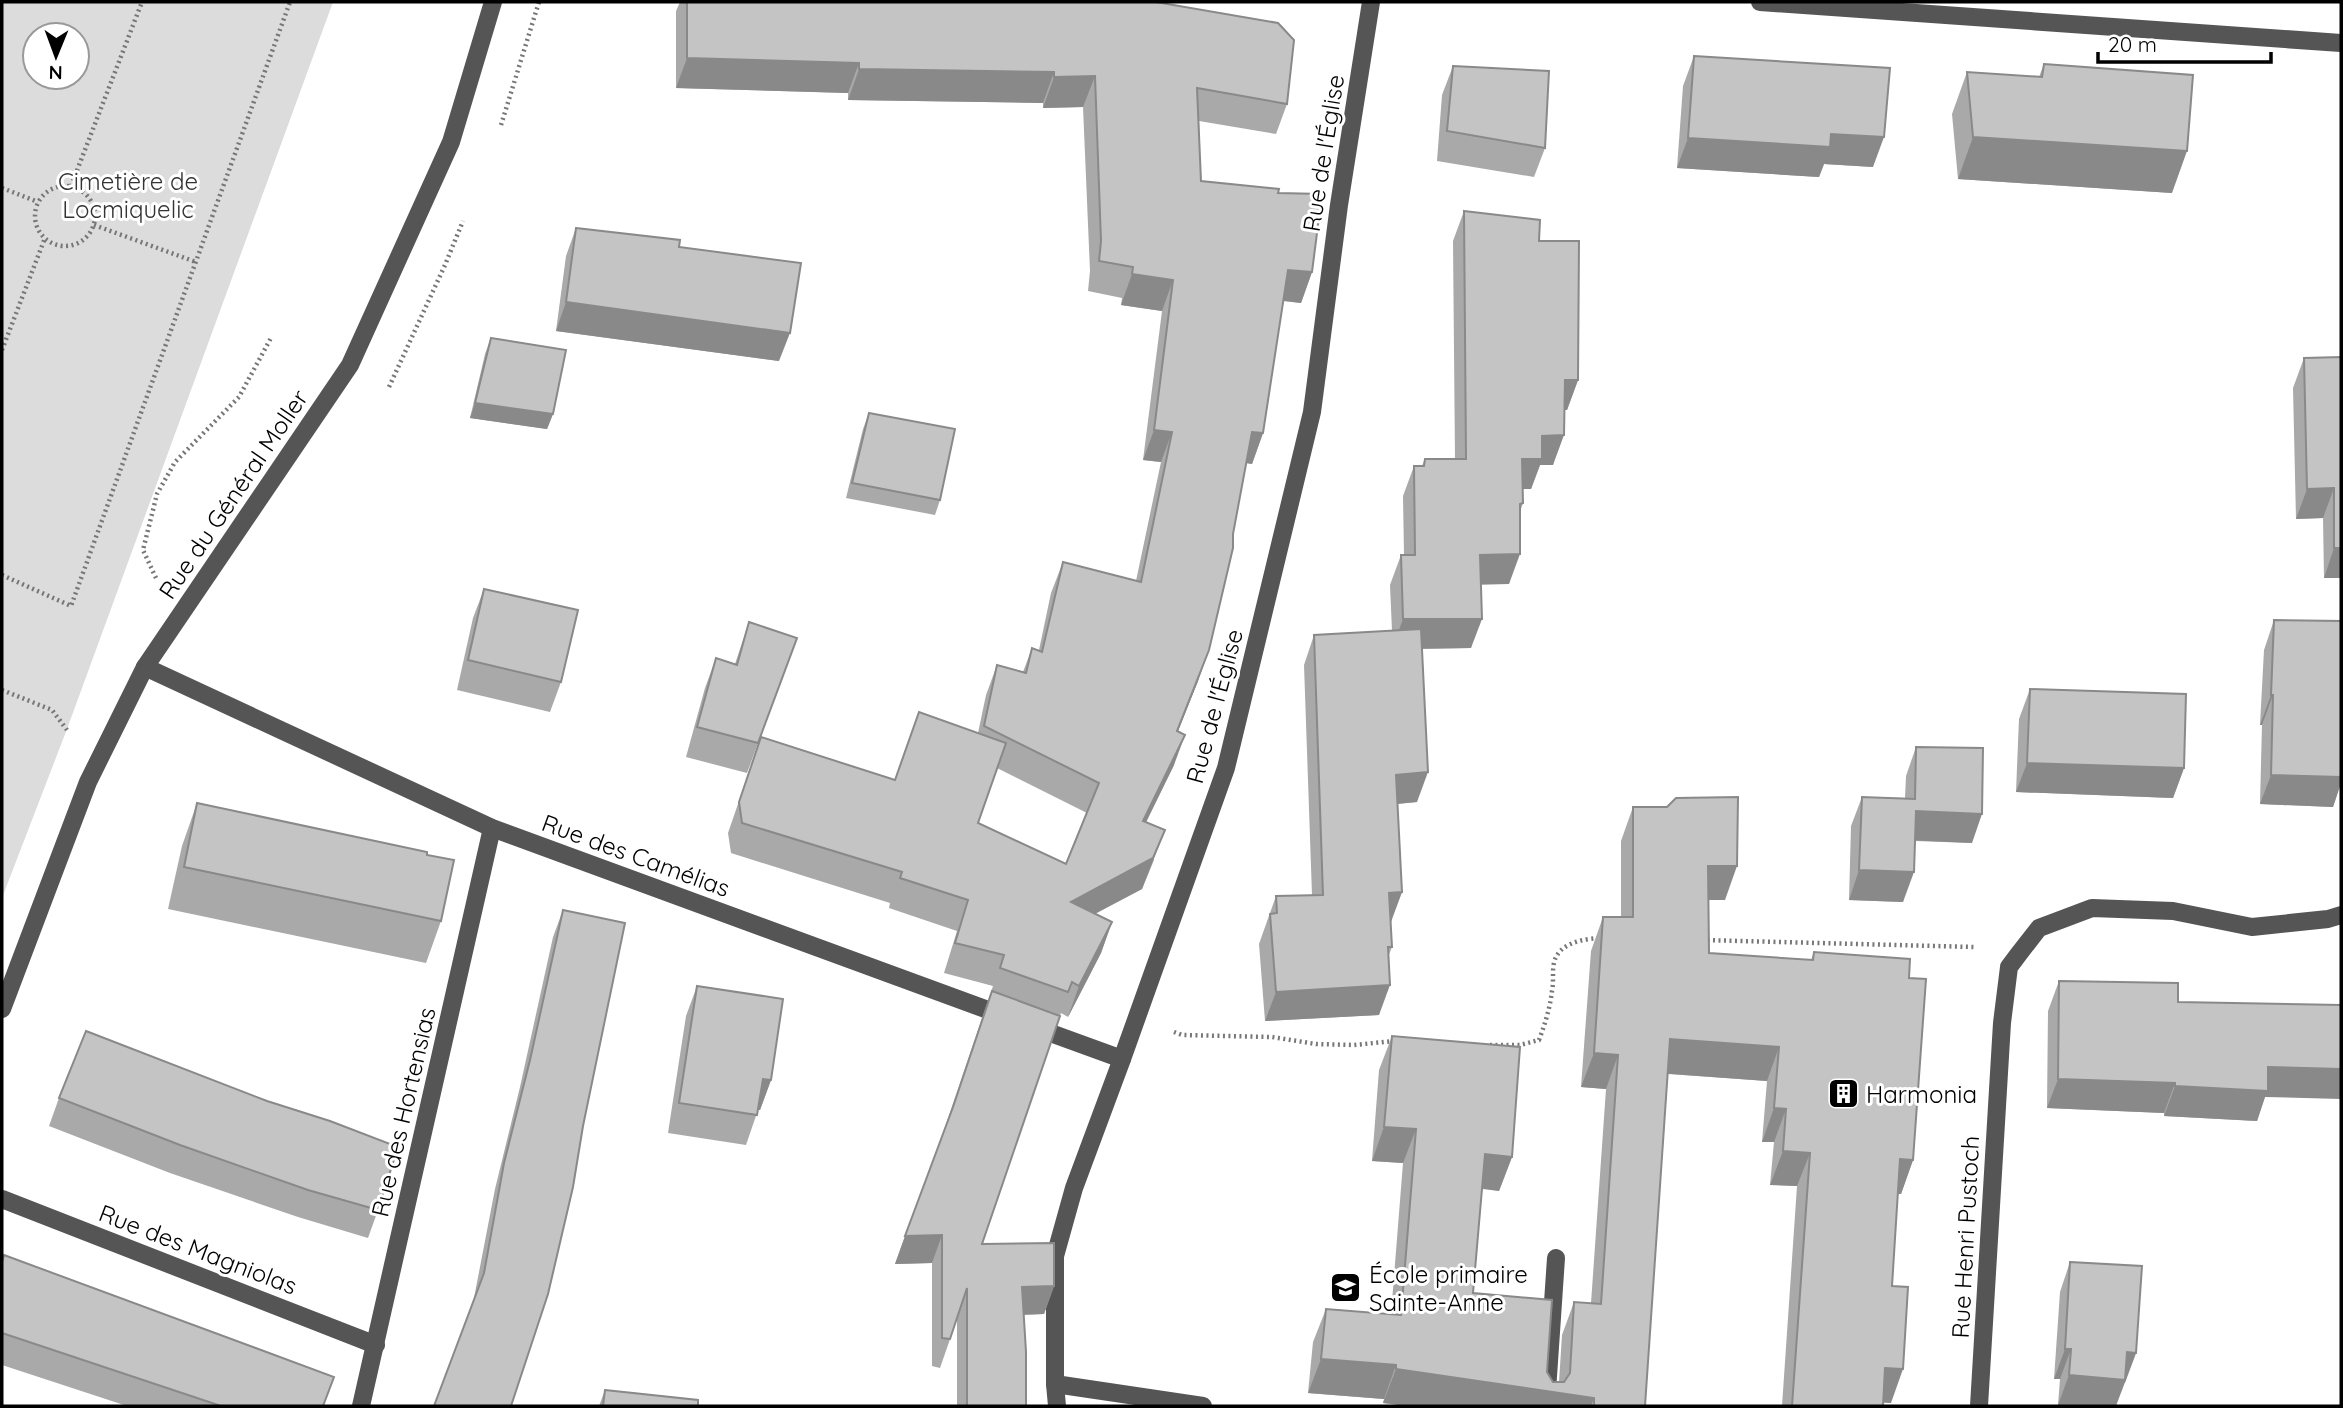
<svg xmlns="http://www.w3.org/2000/svg" width="2343" height="1408" font-family="Quicksand,sans-serif">
  <rect width="100%" height="100%" fill="#fff"/>
  <path fill="#dcdcdc" fill-rule="evenodd" d="M2 2H333L67 729 2 898ZM35 35H77V77H35Z"/>
  <g fill="none" stroke-linecap="round" stroke-linejoin="round">
    <g stroke="#777" stroke-width="4.5" stroke-dasharray="2 3.5" stroke-linecap="butt">
      <path d="M501 125 539 2"/>
      <circle cx="65" cy="216" r="30"/>
      <path d="M71 186 142 2"/>
      <path d="M2 188 38 202"/>
      <path d="M94 225 196 262"/>
      <path d="M2 350 45 238"/>
      <path d="M389 387 445 265 463 221"/>
      <path d="M2 575 71 606 290 2"/>
      <path d="M156 578 143 550 157 494 175 462 239 397 272 336"/>
      <path d="M2 690 52 710 67 730"/>
      <path d="M1702 940 1974 947"/>
      <path d="M1174 1032 1182 1035 1272 1037 1316 1044 1354 1045 1394 1041"/>
      <path d="M1490 1045H1520L1539 1040C1545 1024 1550 1008 1552 991 1554 982 1552 972 1554 963 1558 943 1583 939 1599 938"/>
    </g>
    <g stroke="#555" stroke-width="18">
      <path d="M1760 2 2341 43"/>
      <path d="M145 667 492 828 1007 1017"/>
      <path d="M2 1009 88 782 145 667 350 365 451 142 493 2"/>
      <path d="M1034 1027 1122 1059"/>
      <path d="M2 1199 376 1345"/>
      <path d="M1055 1384 1203 1406"/>
      <path d="M361 1406 492 828"/>
      <path d="M1057 1406 1055 1384V1256L1074 1188 1122 1059 1226 768 1312 412 1339 205 1371 2"/>
      <path d="M1546 1406 1556 1258"/>
      <path d="M1979 1406 2002 1023 2009 967 2018 955 2039 928 2092 908 2173 911 2252 927 2328 919 2341 915"/>
    </g>
  </g>
  <g fill="#a9a9a9" fill-rule="evenodd">
    <path d="M680 2H1156L1287 104 1276 134 1199 121 1201 181 1278 193 1312 272 1301 303 1283 301 1263 433 1252 464 1246 463 1198 681 1178 731 1174 765 1146 822 1154 860 1142 889 1095 914 1112 922 1101 953 1068 1017 1061 1013 982 1244 1054 1286 1044 1314 1024 1315 1026 1406H957V1319L940 1368 932 1366V1263L895 1264 944 1130 993 986 944 973 957 931 889 908 890 903 731 853 728 833 761 737 895 780 919 712 978 733 986 695 997 665 1023 672 1032 648 1039 650 1051 593 1063 562 1136 581 1161 462 1143 460 1162 311 1121 305 1122 298 1088 291 1090 271 1083 107 1043 108V103L848 100V93L676 88V11ZM997 768 1087 813 1066 864 978 823Z"/>
    <path d="M1694 56 1873 167 1824 164 1819 177 1677 168 1683 86Z"/>
    <path d="M2044 64 2172 193 1958 179 1952 114 1967 72 2039 77Z"/>
    <path d="M1453 66 1545 148 1534 177 1437 161 1442 95Z"/>
    <path d="M1464 211 1539 241 1578 380 1567 410H1564L1553 465H1540L1531 489H1523V503L1520 512 1509 584H1481L1471 648 1422 649 1417 802 1397 804 1402 892 1390 922 1392 947 1388 957 1379 1015 1265 1021 1259 944 1276 896 1312 895 1304 665 1314 635 1392 631 1390 585 1401 555H1404L1403 496 1414 466H1422L1425 459H1455L1453 241Z"/>
    <path d="M576 228 679 247 779 361 556 331 566 256Z"/>
    <path d="M491 338 553 414 547 429 470 418 485 354Z"/>
    <path d="M2341 357V578H2324L2323 518 2296 519 2293 388 2304 358Z"/>
    <path d="M869 413 940 500 935 515 846 498 863 429Z"/>
    <path d="M484 589 561 682 550 712 457 690 473 618Z"/>
    <path d="M2274 620 2341 621V783L2333 807 2260 804 2262 725H2260L2264 650Z"/>
    <path d="M749 622 797 638 747 773 686 757 705 688 716 658 735 664Z"/>
    <path d="M2030 689 2184 768 2173 798 2016 792 2019 719Z"/>
    <path d="M1916 747 1972 843 1915 841 1903 902 1849 900 1851 826 1862 797 1905 798 1906 776Z"/>
    <path d="M197 803 427 855 441 921 426 963 168 909 182 846Z"/>
    <path d="M1633 807 1725 900H1708L1709 953 1811 960 1814 952 1909 978 1913 1160 1901 1194H1898L1892 1286 1891 1403 1883 1402V1406H1782L1797 1186 1770 1185 1774 1142H1762L1767 1081 1668 1074 1645 1406H1408L1383 1403 1384 1399 1308 1393 1313 1342 1326 1309 1391 1314 1403 1163 1372 1161 1379 1070 1392 1036 1512 1157 1499 1191 1482 1189 1473 1293 1547 1372 1553 1382H1559L1562 1335 1574 1302 1591 1303 1606 1089 1581 1087 1591 951 1603 917H1621V841Z"/>
    <path d="M563 910 511 1406 474 1298 495 1189 520 1087 553 937Z"/>
    <path d="M2059 981 2178 1002 2265 1097 2257 1121 2164 1116V1113L2047 1108 2048 1011Z"/>
    <path d="M697 986 771 1080 760 1110H758L746 1145 668 1133 686 1016Z"/>
    <path d="M59 1098 378 1210 368 1238 298 1217 170 1173 49 1126Z"/>
    <path d="M2 1262 323 1406H127L2 1365Z"/>
    <path d="M2070 1262 2136 1353 2125 1383 2058 1405 2060 1379H2054L2060 1292Z"/>
    <path d="M605 1390 698 1406H599Z"/>
  </g>
  <g fill="#898989">
    <path d="M687 58 859 63 848 93 676 88Z"/>
    <path d="M859 69 1054 72 1043 103 848 100Z"/>
    <path d="M1095 76 1083 107 1043 108 1054 77Z"/>
    <path d="M1831 134 1884 137 1873 167 1824 164 1819 177 1677 168 1688 138Z"/>
    <path d="M1973 137 2187 151 2172 193 1958 179Z"/>
    <path d="M1288 270 1312 272 1301 303 1277 300Z"/>
    <path d="M1132 274 1173 280 1162 311 1121 305Z"/>
    <path d="M566 302 790 333 779 361 556 331Z"/>
    <path d="M1565 380H1578L1567 410H1554Z"/>
    <path d="M475 403 553 414 547 429 470 418Z"/>
    <path d="M1154 430 1172 432 1161 462 1143 460Z"/>
    <path d="M1252 432 1263 433 1252 464 1241 462Z"/>
    <path d="M1564 435 1553 465H1540L1531 489H1512L1522 459 1542 436Z"/>
    <path d="M2334 488 2323 518 2296 519 2307 489Z"/>
    <path d="M2334 548H2341V578H2324Z"/>
    <path d="M1520 554 1509 584 1469 585 1480 555Z"/>
    <path d="M1403 619H1482L1471 648 1392 649Z"/>
    <path d="M1209 650 1198 681 1166 761 1177 731Z"/>
    <path d="M2271 695H2273L2262 725H2260Z"/>
    <path d="M1185 735 1174 765 1132 851 1143 821Z"/>
    <path d="M2027 763 2184 768 2173 798 2016 792Z"/>
    <path d="M1428 772 1417 802 1385 805 1396 775Z"/>
    <path d="M2271 775 2341 777V783L2333 807 2260 804Z"/>
    <path d="M1916 811 1982 814 1972 843 1905 840Z"/>
    <path d="M1165 830 1142 889 1060 932 1071 902Z"/>
    <path d="M1708 866H1737L1725 900H1696Z"/>
    <path d="M1859 870 1914 872 1903 902 1849 900Z"/>
    <path d="M1402 892 1391 922 1378 923 1389 893Z"/>
    <path d="M1112 922 1101 953 1068 1017 1079 986Z"/>
    <path d="M1390 985 1379 1015 1265 1021 1276 992Z"/>
    <path d="M1670 1039 1779 1047 1767 1081 1658 1073Z"/>
    <path d="M1594 1053 1618 1055 1606 1089 1581 1087Z"/>
    <path d="M2268 1067 2341 1069V1099L2265 1097 2257 1121 2164 1116 2175 1086Z"/>
    <path d="M763 1079 771 1080 760 1110 752 1109Z"/>
    <path d="M2058 1079 2175 1083 2164 1113 2047 1108Z"/>
    <path d="M1774 1108 1786 1109 1774 1142H1762Z"/>
    <path d="M1384 1127 1416 1129 1403 1163 1372 1161Z"/>
    <path d="M1783 1151 1810 1153 1797 1186 1770 1185Z"/>
    <path d="M1485 1154 1512 1157 1499 1191 1473 1187Z"/>
    <path d="M1900 1159 1913 1160 1901 1194 1888 1193Z"/>
    <path d="M942 1235 932 1263 895 1264 905 1236Z"/>
    <path d="M1054 1286 1044 1314 1011 1315 1022 1287Z"/>
    <path d="M2065 1349H2071L2060 1379H2054Z"/>
    <path d="M2127 1352 2136 1353 2116 1406H2075L2058 1405 2069 1375Z"/>
    <path d="M1321 1359 1396 1365 1384 1399 1308 1393Z"/>
    <path d="M1885 1368 1903 1369 1891 1403 1873 1402Z"/>
    <path d="M1396 1369 1594 1398 1591 1406H1408L1383 1403Z"/>
  </g>
  <g fill="#c4c4c4" stroke="#898989" stroke-width="2">
    <path d="M687 2H1156L1278 23 1294 40 1287 104 1197 88 1201 181 1279 189 1278 193 1322 194 1312 272 1288 270 1263 433 1252 432 1233 534V548L1209 650 1177 731 1185 735 1143 821 1165 830 1153 858 1071 902 1112 922 1079 986 1072 982 1068 992 1000 968 1004 955 955 943 968 900 900 878 902 872 742 823 739 802 761 737 895 780 919 712 1006 743 978 823 1066 864 1099 783 984 726 997 665 1026 673 1032 648 1042 652 1063 562 1141 582 1172 432 1154 430 1173 280 1132 274 1133 267 1099 261 1101 241 1095 76 1054 77V72L859 69V63L687 58Z"/>
    <path d="M1694 56 1890 68 1884 137 1831 134 1830 147 1688 138Z"/>
    <path d="M2044 64 2193 75 2187 151 1973 137 1967 72 2042 77Z"/>
    <path d="M1453 66 1549 71 1545 148 1447 131Z"/>
    <path d="M1464 211 1540 220 1539 241H1579L1578 380H1565L1564 435 1542 436V459H1522L1523 503 1520 504V554L1480 555 1482 619H1403L1401 555H1415L1414 466H1424L1425 459H1466Z"/>
    <path d="M576 228 680 240 679 247 801 263 790 333 566 302Z"/>
    <path d="M491 338 566 350 553 414 475 403Z"/>
    <path d="M2341 357V548H2334V488L2307 489 2304 358Z"/>
    <path d="M869 413 955 429 940 500 852 483Z"/>
    <path d="M484 589 578 610 561 682 468 660Z"/>
    <path d="M2274 620 2341 621V777L2271 775 2273 695H2271Z"/>
    <path d="M749 622 797 638 758 743 697 727 716 658 737 665Z"/>
    <path d="M1421 629 1428 772 1396 775 1402 892 1389 893 1392 947H1388L1390 985 1276 992 1270 914 1277 913 1276 896 1323 895 1314 635Z"/>
    <path d="M2030 689 2186 694 2184 768 2027 763Z"/>
    <path d="M1916 747 1983 748 1982 814 1916 811 1914 872 1859 870 1862 797 1915 799Z"/>
    <path d="M1738 797 1737 866H1708L1709 953 1813 960 1814 952 1910 959 1909 978 1926 979 1913 1160 1900 1159 1892 1286 1908 1287 1903 1369 1885 1368 1883 1406H1792L1810 1153 1783 1151 1786 1109 1774 1108 1779 1047 1670 1039 1645 1406H1594V1398L1396 1369V1365L1321 1359 1326 1309 1401 1315 1416 1129 1384 1127 1392 1036 1520 1047 1512 1157 1485 1154 1473 1293 1552 1300 1547 1372 1553 1382H1564L1570 1373 1574 1302 1601 1304 1618 1055 1594 1053 1603 917H1633V807H1667L1676 798Z"/>
    <path d="M197 803 427 852V855L454 860 441 921 184 867Z"/>
    <path d="M563 910 625 923 583 1126 573 1187 548 1294 511 1406H434L484 1273 504 1163 530 1060Z"/>
    <path d="M2059 981 2178 983V1002L2341 1005V1069L2268 1067V1091L2175 1086V1083L2058 1079Z"/>
    <path d="M697 986 783 999 771 1080 763 1079 757 1115 679 1103Z"/>
    <path d="M992 991 1060 1016 982 1244 1054 1243V1286L1022 1287 1026 1352V1406H967V1288L950 1339 942 1338V1235L905 1236 953 1107Z"/>
    <path d="M86 1031 267 1101 330 1121 398 1147 378 1210 308 1190 180 1145 59 1098Z"/>
    <path d="M4 1255 334 1377 323 1406H221L2 1333V1262Z"/>
    <path d="M2070 1262 2142 1266 2136 1353 2127 1352 2125 1380 2069 1375 2071 1349H2065Z"/>
    <path d="M605 1390 698 1400V1406H603Z"/>
  </g>
  <defs>
    <symbol id="building-square" viewBox="-11 -11 22 22"><rect x="-9" y="-9" width="18" height="18" rx="4" fill="#000" stroke="#fff"/><path d="M-4-6H4V6H1V3H-1V6H-4ZM-2.5-4.3h1.7v1.8h-1.7ZM.8-4.3h1.7v1.8H.8ZM-2.5-1h1.7V.8h-1.7ZM.8-1h1.7V.8H.8Z" fill="#fff"/></symbol>
    <symbol id="school-square" viewBox="-11 -11 22 22"><rect x="-9" y="-9" width="18" height="18" rx="4" fill="#000" stroke="#fff"/><path d="M0-5L7-2L0 1L-7-2ZM-4 1L0 2.5L4 1V4Q0 6-4 4Z" fill="#fff"/></symbol>
  </defs>
  <g fill-rule="evenodd">
    <use href="#building-square" x="1826" y="1076" width="35" height="35"/>
    <use href="#school-square" x="1328" y="1270" width="35" height="35"/>
  </g>
  <g text-anchor="middle" dominant-baseline="central" stroke-width="6" stroke-linejoin="round" paint-order="stroke">
    <g font-size="24" fill="#000" stroke="#fff">
      <text transform="translate(1323 153) rotate(-81)">Rue de l'Église</text>
      <text transform="translate(233 494) rotate(-56)">Rue du Général Moller</text>
      <text transform="translate(1214 706) rotate(-75)">Rue de l'Église</text>
      <text transform="translate(636 855) rotate(20)">Rue des Camélias</text>
      <text transform="translate(403 1112) rotate(-77)">Rue des Hortensias</text>
      <text transform="translate(1965 1237) rotate(-87)">Rue Henri Pustoch</text>
      <text transform="translate(198 1249) rotate(21)">Rue des Magniolas</text>
    </g>
    <g font-size="24" fill="#333" stroke="#fff">
      <text x="128" y="181">Cimetière de<tspan x="128" dy="28">Locmiquelic</tspan></text>
    </g>
    <g font-size="24" fill="#000" stroke="#fff" text-anchor="start">
      <text x="1866" y="1094">Harmonia</text>
      <text x="1369" y="1274">École primaire<tspan x="1369" dy="28">Sainte-Anne</tspan></text>
    </g>
  </g>
  <rect width="2343" height="1408" fill="none" stroke="#000000" stroke-width="7"/>
  <g transform="translate(56 56) rotate(181)"><circle r="33" fill="#ffffff" stroke="#999999" stroke-width="2"/>
  <path d="M0-5L12 26L0 18L-12 26Z" fill="#000000"/>
  <text y="-10" font-size="19" font-weight="bold" text-anchor="middle" fill="#000000">N</text>
  </g>
  <path d="M2098 52v10h173v-10" fill="none" stroke="#000000" stroke-width="3.5"/>
  <text x="2108" y="52" font-size="21" fill="#000000" stroke="#ffffff" stroke-width="5" paint-order="stroke">20 m</text>
</svg>
